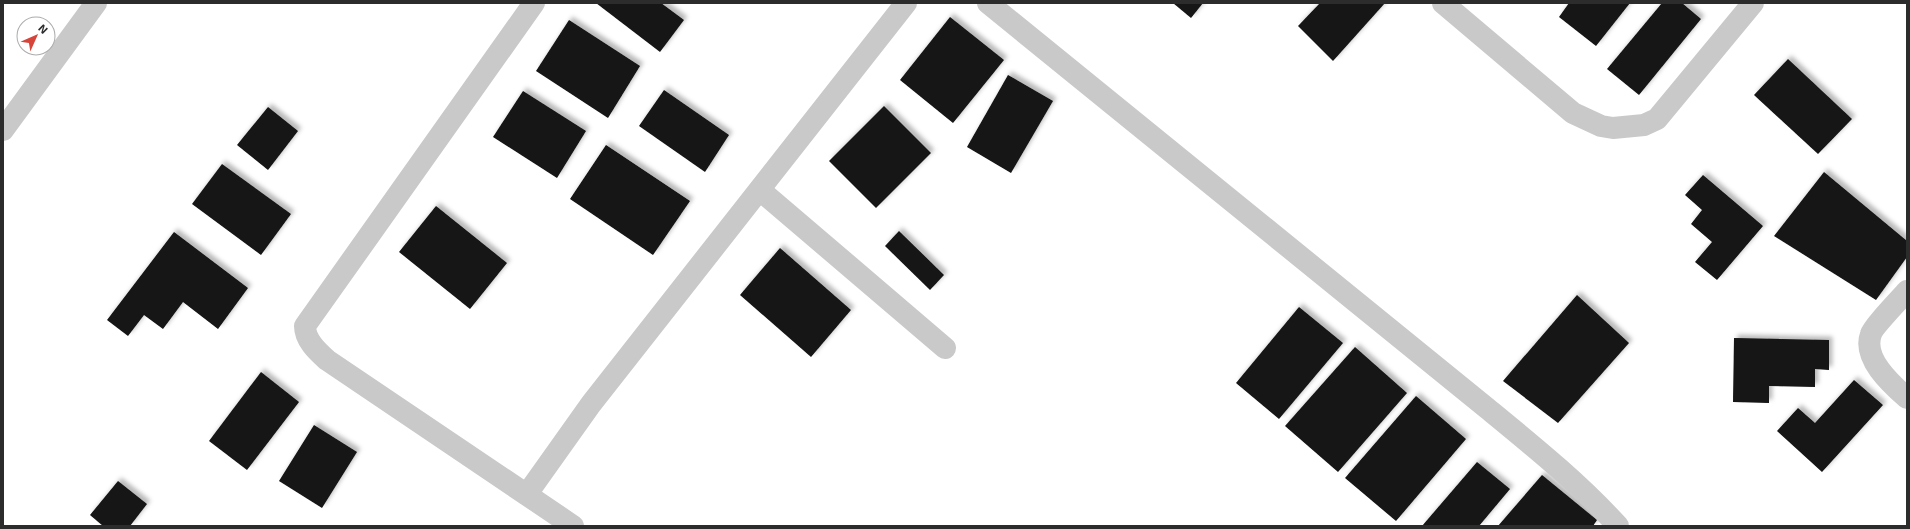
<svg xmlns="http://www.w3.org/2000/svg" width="1910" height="529" font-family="'Exo 2',sans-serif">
  <defs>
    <filter id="shadow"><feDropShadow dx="3.5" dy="-3.5" stdDeviation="2" flood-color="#0004"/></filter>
  </defs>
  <rect width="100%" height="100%" fill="#fff"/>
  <g fill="#131313" filter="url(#shadow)">
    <path d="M596 3H661L684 20 660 52Z"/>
    <path d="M1173 3H1203L1191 18Z"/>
    <path d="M1320 3H1385L1333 61 1298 26Z"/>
    <path d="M1569 3H1630L1596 46 1559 17Z"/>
    <path d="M1662 3H1682L1701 19 1639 95 1607 69Z"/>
    <path d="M950 17 1004 60 953 123 900 80Z"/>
    <path d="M569 20 640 66 608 118 536 71Z"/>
    <path d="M1788 59 1852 119 1818 154 1754 95Z"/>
    <path d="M1008 75 1053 101 1011 173 967 147Z"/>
    <path d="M664 90 729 135 705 172 639 126Z"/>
    <path d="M523 91 586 131 557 178 493 137Z"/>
    <path d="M884 106 931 153 876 208 829 161Z"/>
    <path d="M268 107 298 131 268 170 237 145Z"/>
    <path d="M606 145 690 201 653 255 570 199Z"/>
    <path d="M222 164 291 214 261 255 192 204Z"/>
    <path d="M1824 172 1907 241V257L1876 300 1774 236Z"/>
    <path d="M1703 175 1763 226 1717 280 1695 262 1712 242 1691 224 1702 210 1685 195Z"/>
    <path d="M436 206 507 263 470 309 399 252Z"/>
    <path d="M899 231 944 275 930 290 885 246Z"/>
    <path d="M174 232 248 288 218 329 183 302 163 329 144 315 128 336 107 320Z"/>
    <path d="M780 248 851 310 811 357 740 295Z"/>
    <path d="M1577 295 1629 343 1558 423 1503 381Z"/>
    <path d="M1299 307 1343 343 1279 419 1236 383Z"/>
    <path d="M1734 338 1829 340V370L1815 369V387L1769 386V403L1733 402Z"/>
    <path d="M1355 347 1407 393 1338 472 1285 426Z"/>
    <path d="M261 372 299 402 247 470 209 441Z"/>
    <path d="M1854 380 1883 405 1822 472 1777 431 1798 408 1815 423Z"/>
    <path d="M1416 396 1466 439 1396 521 1345 478Z"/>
    <path d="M314 425 357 452 322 508 279 481Z"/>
    <path d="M1477 462 1510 489 1479 526H1422Z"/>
    <path d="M1542 475 1597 520 1593 526H1498Z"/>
    <path d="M118 481 147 504 130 526H103L90 515Z"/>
  </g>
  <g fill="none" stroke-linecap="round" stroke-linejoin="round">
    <g stroke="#c9c9c9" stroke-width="22">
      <path d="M534 3 305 326C305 340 317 351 327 360L573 526"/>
      <path d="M988 3 1488 409C1533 446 1579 483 1618 526"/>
      <path d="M1443 3 1573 113 1601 126 1613 128 1644 125 1657 119 1753 3"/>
      <path d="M3 130 96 3"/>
      <path d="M760 190 945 348"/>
      <path d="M1907 291C1900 299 1873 327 1871 334 1862 358 1891 384 1907 398"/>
      <path d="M527 494 591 404 906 3"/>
    </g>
  </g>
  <rect width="1910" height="529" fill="none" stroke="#2c2c2c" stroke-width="8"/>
  <g transform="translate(36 36) rotate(45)"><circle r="19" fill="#ffffff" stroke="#ababab"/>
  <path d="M0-3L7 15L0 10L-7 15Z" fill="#d7443a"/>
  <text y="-6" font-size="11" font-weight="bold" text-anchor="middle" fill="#2c2c2c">N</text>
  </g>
</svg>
